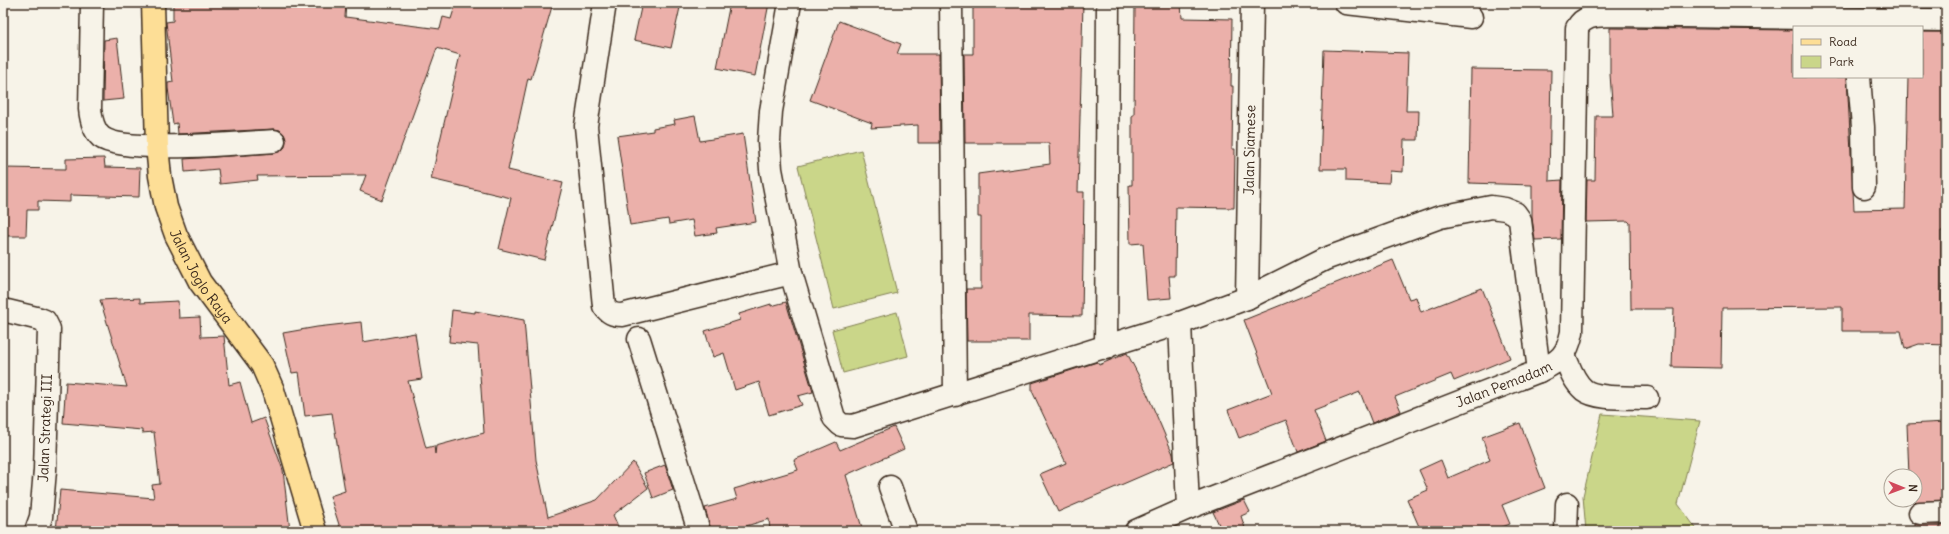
<svg xmlns="http://www.w3.org/2000/svg" width="1949" height="534" font-family="Delius,sans-serif">
  <rect width="100%" height="100%" fill="#f7f3e8"/>
  <filter id="ink" filterUnits="userSpaceOnUse"><feTurbulence type="fractalNoise" baseFrequency=".025" numOctaves="2"/><feDisplacementMap in="SourceGraphic" scale="8" xChannelSelector="R" yChannelSelector="G"/><feConvolveMatrix kernelMatrix="1 2 1 2 8 2 1 2 1" color-interpolation-filters="sRGB"/></filter>
  <g filter="url(#ink)">
    <g fill="#cad689" stroke="#828054">
      <path d="M861 150 897 293 834 309 798 166Z"/>
      <path d="M897 312 908 356 843 373 832 330Z"/>
      <path d="M1602 414 1700 421 1678 504 1698 531H1586L1583 496Z"/>
    </g>
    <g fill="#ebb0aa" stroke="#3b2a1e">
      <path d="M173 3H346L345 17 440 29 443 17 451 19 456 3H553L531 79 528 78 508 170 563 183 544 260 499 249 511 198 431 179 460 55 437 48 382 200 360 191 366 175 257 176 258 180 220 184 218 169 185 172 184 159 275 153 281 151 285 147 286 141 284 134 280 130 274 129 178 134 177 123 173 124 168 88V83L173 82 166 22 173 21Z"/>
      <path d="M642 3H681L671 48 634 40Z"/>
      <path d="M730 3H769L755 76 717 68Z"/>
      <path d="M973 3H1083L1078 192H1084L1082 316 1029 315V341H967L966 289H981V217H978V174L1050 164 1049 143H965L964 54H973Z"/>
      <path d="M1135 3H1181L1182 18 1232 19 1231 86H1233L1232 149H1235L1234 208 1176 207 1175 276H1169L1171 298 1147 300 1143 243 1130 244 1129 185H1132V115H1134Z"/>
      <path d="M1645 3H1806L1805 5Z"/>
      <path d="M839 21 901 44 897 54H939L940 143H918V125L871 128 872 123 810 100Z"/>
      <path d="M1610 28 1794 30V77H1847L1854 210 1905 209 1908 77H1922V32H1946L1945 231H1941V313H1946V345L1919 344 1905 349 1901 331H1842V307L1722 308 1721 368 1672 367 1674 309H1631L1630 223 1628 221 1586 222 1587 180H1595L1596 116H1613L1610 74Z"/>
      <path d="M117 38 124 99 103 101 104 40Z"/>
      <path d="M1324 50 1408 53 1406 111H1419L1418 140H1404L1403 172 1390 171 1389 183 1346 181V169H1320Z"/>
      <path d="M1471 69 1551 70 1549 181 1562 180 1561 239 1535 240 1532 218V185L1469 183Z"/>
      <path d="M695 116 700 141 743 134 756 222 716 228 717 233 695 236 692 220 669 224 668 219 630 225 617 136 653 131V128L675 124 674 120Z"/>
      <path d="M104 158 105 167 140 168 139 197 70 195V202L38 201V210H27L26 236H3V168L66 169V159Z"/>
      <path d="M1393 260 1409 299 1416 297 1421 312 1482 288 1510 358 1454 381 1451 374 1395 397 1401 411 1372 423 1360 392 1314 410 1326 441 1298 452 1286 420 1239 438 1228 410 1272 393 1244 320Z"/>
      <path d="M140 298V303L178 301 179 318 200 317 201 337 224 336 229 385 240 382 251 423 264 418 283 470 290 531H56L60 490 154 498 152 485 160 484 154 432 142 433V430L63 423 66 382 127 387 100 300Z"/>
      <path d="M786 302 813 392 798 396 802 405 769 415 759 382 735 390 724 353 713 357 705 331 740 320 739 314 771 304V306Z"/>
      <path d="M452 310 475 313V311L524 320 536 460 548 517 597 500 633 462 648 488 613 515 620 531H341L330 496 345 491 332 413 305 416 299 372 292 373 283 333 317 327 361 322 363 342 415 333 422 379 408 381 426 448 434 446 435 454 436 446 484 433 478 345 449 342Z"/>
      <path d="M1127 353 1143 384 1173 454 1174 462 1058 512 1040 474 1066 463 1032 391V383L1097 362 1099 365Z"/>
      <path d="M1946 422V500L1915 502V476H1909L1907 424Z"/>
      <path d="M1520 423 1545 488 1502 505 1510 524 1492 531H1421L1407 499 1428 490 1419 470 1441 460 1448 478 1490 460 1482 437Z"/>
      <path d="M894 427 904 449 846 475 863 531H770L769 519 730 531H711L705 508 737 499 734 489 798 470 794 460 836 442 840 450Z"/>
      <path d="M665 465 673 490 653 498 644 473Z"/>
      <path d="M1244 500 1250 512 1241 516 1246 531H1222L1213 512Z"/>
      <path d="M1915 524 1946 525V531H1915Z"/>
    </g>
    <g fill="none" stroke-linecap="round" stroke-linejoin="round">
      <defs>
        <g id="minor">
          <path d="M92 3 90 109C91 119 93 130 101 137 122 154 242 143 274 141"/>
          <path d="M605 3 586 126 604 306C609 313 613 315 622 315L791 273"/>
          <path d="M790 3 771 111 769 141 771 169 791 273 834 418 841 425 853 426 1180 323 1247 298 1325 259 1440 217 1491 207 1505 209 1515 213 1520 220 1539 371"/>
          <path d="M951 3 955 395"/>
          <path d="M1346 3 1471 17"/>
          <path d="M1859 77 1863 127 1864 187"/>
          <path id="s1" d="M1247 298 1252 3"/>
          <path d="M3 310 40 319 45 321 49 329 45 470 41 517 36 531"/>
          <path d="M1180 323 1188 508"/>
          <path d="M639 339 699 531"/>
          <path d="M1106 348 1108 3"/>
          <path d="M1564 355C1569 366 1573 381 1584 390 1597 400 1631 397 1647 398"/>
          <path d="M890 487 906 531"/>
          <path d="M1920 513 1946 512"/>
          <path id="s2" d="M1136 531 1188 508 1539 371C1560 361 1567 356 1572 332L1577 28C1585 14 1598 16 1612 15L1946 20"/>
          <path d="M1566 531 1567 504"/>
        </g>
        <g id="major">
          <path id="s3" d="M153 3 157 146 160 176 166 207 176 235 200 282 262 365 273 390 315 531"/>
        </g>
      </defs>
      <use href="#minor" stroke="#3b2a1e" stroke-width="25"/>
      <use href="#major" stroke="#3b2a1e" stroke-width="25"/>
      <use href="#minor" stroke="#f7f3e8" stroke-width="22"/>
      <use href="#major" stroke="#fdde96" stroke-width="22"/>
    </g>
  </g>
  <g text-anchor="middle" dominant-baseline="central" stroke-width="3" stroke-linejoin="round" paint-order="stroke">
    <g font-size="14" fill="#3b2a1e" stroke="#f7f3e8">
      <text stroke="none"><textPath href="#s1" startOffset="148">Jalan Siamese</textPath></text>
      <text stroke="none"><textPath href="#s3" startOffset="283">Jalan Joglo Raya</textPath></text>
      <text stroke="none"><textPath href="#s2" startOffset="396">Jalan Pemadam</textPath></text>
      <text transform="translate(45 428) rotate(-88)">Jalan Strategi III</text>
    </g>
  </g>
  <rect width="1949" height="534" fill="none" stroke="#f7f3e8" stroke-width="16"/>
  <rect x="8" y="8" width="1933" height="518" fill="none" stroke="#3b2a1e" stroke-width="1.5" filter="url(#ink)"/>
  <rect x="1793" y="26" width="130" height="52" fill="#f7f3e8" stroke="#aca397"/>
  <rect x="1801" y="39" width="20" height="6" fill="#fdde96" stroke="#aca397"/>
  <text x="1829" y="46" font-size="12" fill="#3b2a1e">Road</text>
  <rect x="1801" y="56" width="20" height="12" fill="#cad689" stroke="#aca397"/>
  <text x="1829" y="66" font-size="12" fill="#3b2a1e">Park</text>
  <g transform="translate(1903 488) rotate(91)"><circle r="19" fill="#f7f3e8" stroke="#aca397"/>
  <path d="M0-3L7 15L0 10L-7 15Z" fill="#d1495b"/>
  <text y="-6" font-size="11" font-weight="bold" text-anchor="middle" fill="#3b2a1e">N</text>
  </g>
</svg>
